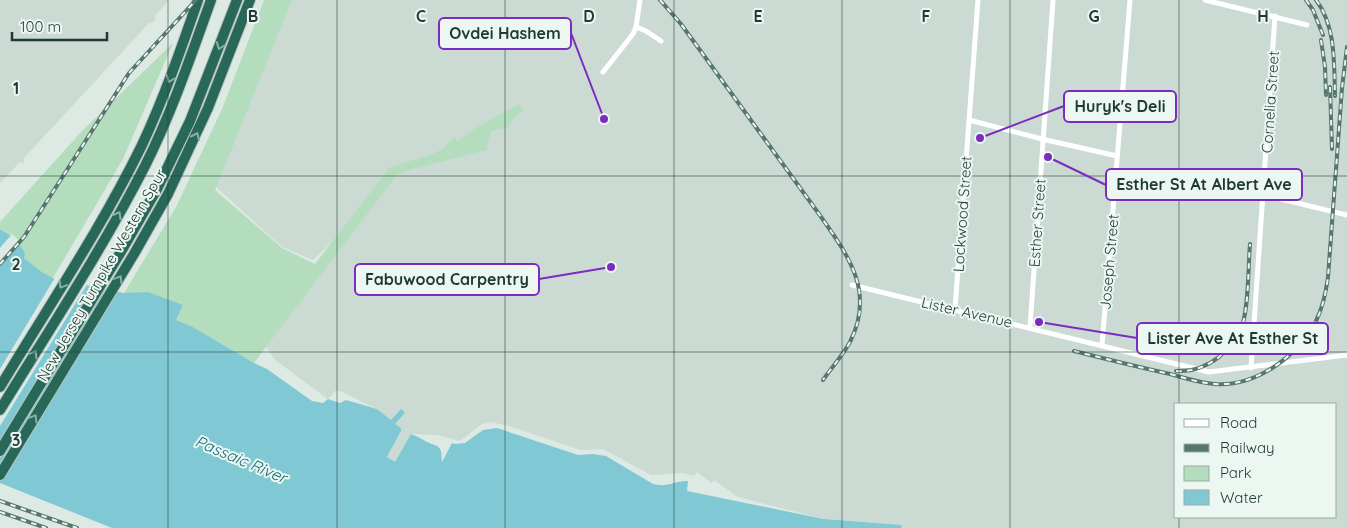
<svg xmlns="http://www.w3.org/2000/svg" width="1347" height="528" font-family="Quicksand,sans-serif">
  <rect width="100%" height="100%" fill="#ddeae4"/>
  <g fill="#cbdad3" fill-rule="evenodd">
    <path d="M0 0H169L154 17 156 19 152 23 150 22 23 159 25 161 22 164 20 162 0 183Z"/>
    <path d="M292 0H1347V528H901L902 525 824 519 738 497 714 480 712 483 697 472 694 476 684 473 651 475 603 449 580 450 509 426 491 422 482 424 460 441 438 435 411 434 395 462 387 458 401 431 395 424 404 414 391 420 377 409 340 391H335L328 399 275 360 266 347 345 243 330 244 313 260 282 247 215 186ZM1176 404H1336V517H1176Z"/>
  </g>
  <g fill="#b4ddbe">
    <path d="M264 0H292L215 190 282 248 315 264 390 167 433 154 444 148 454 137 458 141 474 129 519 104 524 111 516 115 507 128 491 131 486 150 402 172 396 176 254 363 193 327 175 320 183 305 124 293 176 207 222 109Z"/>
    <path d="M173 43 123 159 53 278 42 272 24 258 16 239 0 229V222L82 131Z"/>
  </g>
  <path fill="#80c9d4" d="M0 229 16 239 25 253 24 258 42 272 53 278 124 293 148 292 183 305 176 320 193 327 254 363 267 369 312 401 323 403 328 399 340 403 346 400 377 409 391 420 401 409 404 411V414L395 424 401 428V431L387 457 395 462 411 434C417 436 422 439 427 442 441 448 441 445 442 462L452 443 455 444 465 443 483 430 497 428 578 455 593 454 606 456 653 484C668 488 676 480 688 481L687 491 824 519 902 525 901 528H112L0 483Z"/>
  <g fill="#ddeae4">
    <path d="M12 234 21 242 0 265V248Z"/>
    <path d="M56 276 88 283 0 426V369Z"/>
  </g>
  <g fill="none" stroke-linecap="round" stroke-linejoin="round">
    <defs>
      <g id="highway">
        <path d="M0 387C48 307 101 229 142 145 164 98 181 49 198 0"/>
        <path d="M0 410C49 330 102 250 145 166 172 112 191 56 211 0"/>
        <path d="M0 451 122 250 157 189 190 121 237 0"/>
        <path d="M0 475 134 254 168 194 208 108 250 0"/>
      </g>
    </defs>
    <use href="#highway" stroke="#bcc4c2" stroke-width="12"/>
    <g stroke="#fff" stroke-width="5">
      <path d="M1205 0 1307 25"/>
      <path d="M636 27 646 31 661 41"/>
      <path d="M603 72 633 34 636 27 640 0"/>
      <path d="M969 120 1042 139 1117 156"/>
      <path d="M1264 195 1347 215"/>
      <path d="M852 285 1209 372 1347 355"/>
      <path d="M955 309 978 0"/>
      <path d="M1030 327 1053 0"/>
      <path d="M1102 345 1130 0"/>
      <path d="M1251 368 1275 16"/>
    </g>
    <use href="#highway" stroke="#286859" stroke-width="10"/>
    <defs>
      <g id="rail">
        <path d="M660 0 681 24 819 214C847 254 876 291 850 342 843 355 832 367 823 380"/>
        <path d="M1306 0 1313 10 1323 35"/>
        <path d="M1316 0C1336 26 1334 64 1335 96"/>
        <path d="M1321 40 1325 67 1326 95"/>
        <path d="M1330 87 1332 149"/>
        <path d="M0 264 24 237 129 73 196 0"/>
        <path d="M1074 351C1106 359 1138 367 1170 374 1185 378 1200 383 1215 384 1256 387 1298 356 1316 321 1323 307 1326 292 1328 277L1342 88 1347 47"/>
        <path d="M1176 371C1192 372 1206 367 1219 357 1229 348 1238 338 1242 326 1249 306 1248 266 1250 244"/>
        <path d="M0 501 77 528"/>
        <path d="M0 512 46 528"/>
      </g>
    </defs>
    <use href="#rail" stroke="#57766d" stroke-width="4"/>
    <use href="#rail" stroke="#edf7f2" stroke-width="2" stroke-dasharray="5.5" stroke-linecap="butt"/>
  </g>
  <defs><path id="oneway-chevron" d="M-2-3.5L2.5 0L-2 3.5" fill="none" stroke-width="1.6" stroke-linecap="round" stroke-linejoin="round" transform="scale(1.25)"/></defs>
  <g stroke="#8ab0a6">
    <use href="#oneway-chevron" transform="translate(220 46) rotate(111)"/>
    <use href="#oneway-chevron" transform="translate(170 79) rotate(111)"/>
    <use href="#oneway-chevron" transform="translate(196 136) rotate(-66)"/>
    <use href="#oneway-chevron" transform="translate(118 215) rotate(-60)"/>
    <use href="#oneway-chevron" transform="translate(119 279) rotate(-59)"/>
    <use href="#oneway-chevron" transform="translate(62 285) rotate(121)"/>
    <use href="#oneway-chevron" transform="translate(34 354) rotate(-59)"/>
    <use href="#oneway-chevron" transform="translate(34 418) rotate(-59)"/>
  </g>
  <path fill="none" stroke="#1e3a32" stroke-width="1" stroke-opacity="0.55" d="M168 0V528M337 0V528M505 0V528M674 0V528M842 0V528M1010 0V528M1179 0V404M0 176H1347M0 352H1347M1179 517V528"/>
  <g text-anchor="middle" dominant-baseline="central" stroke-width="4" stroke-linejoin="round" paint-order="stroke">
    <g font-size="15" fill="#1e3a32" stroke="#edf7f2">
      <text transform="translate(1270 102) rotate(-86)">Cornelia Street</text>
      <text transform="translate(962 214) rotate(-86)">Lockwood Street</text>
      <text transform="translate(1037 223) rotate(-86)">Esther Street</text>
      <text transform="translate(1109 262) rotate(-85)">Joseph Street</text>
      <text transform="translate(101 275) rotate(-60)">New Jersey Turnpike Western Spur</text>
      <text transform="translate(967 312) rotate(13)">Lister Avenue</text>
    </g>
    <g font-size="16" font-style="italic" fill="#156b79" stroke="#edf7f2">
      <text transform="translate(241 459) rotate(23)">Passaic River</text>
    </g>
  </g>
  <g font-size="16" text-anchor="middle" font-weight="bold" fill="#1e3a32" stroke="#edf7f2" stroke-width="4" stroke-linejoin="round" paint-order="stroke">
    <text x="253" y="22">B</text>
    <text x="421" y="22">C</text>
    <text x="589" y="22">D</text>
    <text x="758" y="22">E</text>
    <text x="926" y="22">F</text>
    <text x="1094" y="22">G</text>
    <text x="1263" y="22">H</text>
    <text x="16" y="94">1</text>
    <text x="16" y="270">2</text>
    <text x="16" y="446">3</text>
  </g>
  <path fill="none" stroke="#7b2cbf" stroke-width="2" d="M604 119L571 33M980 138L1064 106M1048 157L1106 185M611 267L539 279M1039 322L1137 338"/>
  <g fill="#7b2cbf" stroke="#edf7f2" stroke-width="2">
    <circle cx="604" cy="119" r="5"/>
    <circle cx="980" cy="138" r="5"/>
    <circle cx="1048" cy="157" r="5"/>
    <circle cx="611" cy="267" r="5"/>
    <circle cx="1039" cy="322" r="5"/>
  </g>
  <g fill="#edf7f2" stroke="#7b2cbf" stroke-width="2">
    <rect x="439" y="18" width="132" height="31" rx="5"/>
    <rect x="1064" y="91" width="112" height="31" rx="5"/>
    <rect x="1106" y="169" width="196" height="31" rx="5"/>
    <rect x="355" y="264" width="184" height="31" rx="5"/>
    <rect x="1137" y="323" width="191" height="31" rx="5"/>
  </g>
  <g font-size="16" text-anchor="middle" font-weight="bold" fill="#1e3a32">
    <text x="505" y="39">Ovdei Hashem</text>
    <text x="1120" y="112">Huryk's Deli</text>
    <text x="1204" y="190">Esther St At Albert Ave</text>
    <text x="447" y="285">Fabuwood Carpentry</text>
    <text x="1233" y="344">Lister Ave At Esther St</text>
  </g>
  <rect x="1174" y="403" width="162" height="115" fill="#edf7f2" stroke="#9aaba5"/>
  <rect x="1184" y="419" width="25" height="8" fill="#ffffff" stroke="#9aaba5"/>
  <text x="1220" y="428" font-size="15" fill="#1e3a32">Road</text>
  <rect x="1184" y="444" width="25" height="8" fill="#57766d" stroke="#9aaba5"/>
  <text x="1220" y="453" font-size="15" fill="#1e3a32">Railway</text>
  <rect x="1184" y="466" width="25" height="15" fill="#b4ddbe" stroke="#9aaba5"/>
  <text x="1220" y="478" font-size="15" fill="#1e3a32">Park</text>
  <rect x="1184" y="490" width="25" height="15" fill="#80c9d4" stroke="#9aaba5"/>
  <text x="1220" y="503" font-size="15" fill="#1e3a32">Water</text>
  <path d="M12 32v8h95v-8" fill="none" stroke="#1e3a32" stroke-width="2.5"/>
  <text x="20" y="32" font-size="15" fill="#1e3a32" stroke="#edf7f2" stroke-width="4" paint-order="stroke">100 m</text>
</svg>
